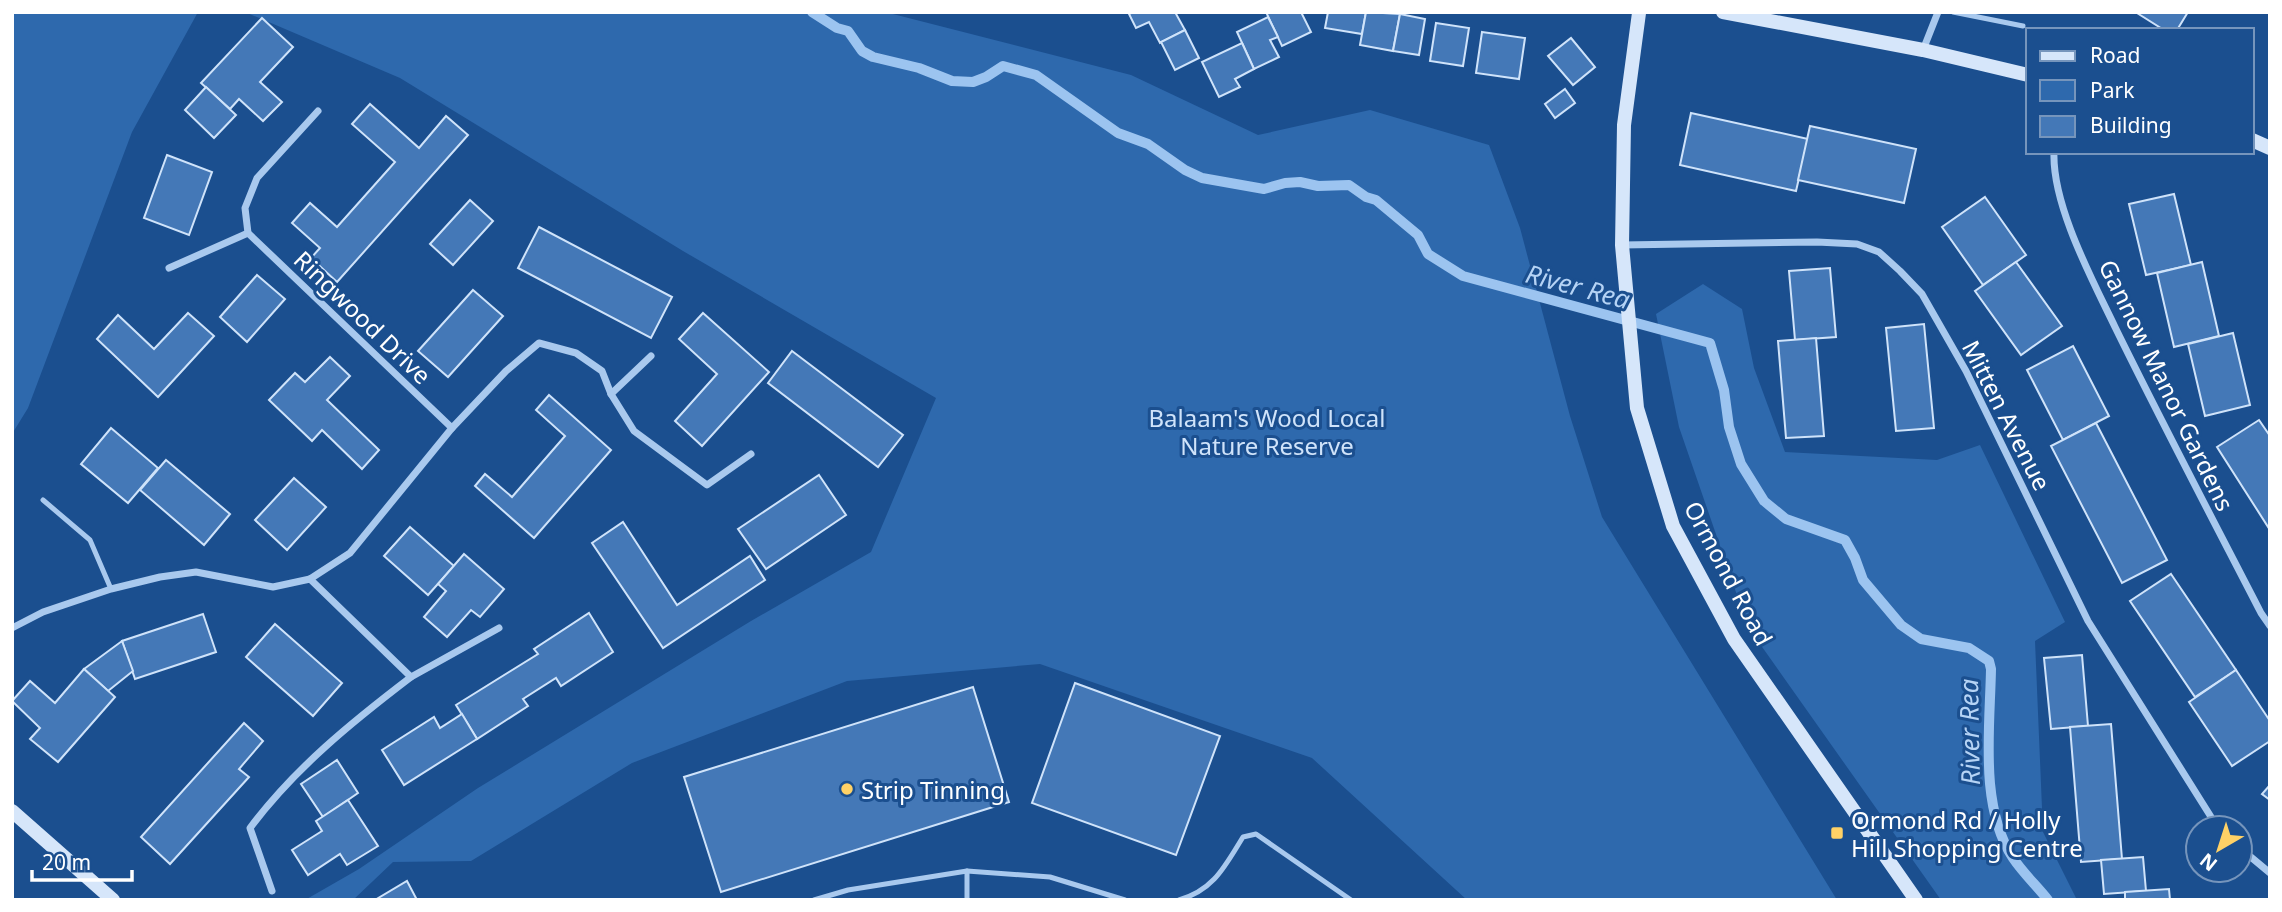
<svg xmlns="http://www.w3.org/2000/svg" width="2282" height="912" font-family="'Noto Sans',sans-serif">
  <rect width="100%" height="100%" fill="#1b4f8f"/>
  <g fill="#2e69ad">
    <path d="M12 12H198L132 132 28 408 12 434Z"/>
    <path d="M245 12H885L1131 75 1258 135 1370 110 1489 145 1520 228 1570 416 1602 517 1837 900H1467L1312 758 1040 664 847 681 632 763 471 861 393 862 353 900H305L359 869 478 788 751 621 871 552 936 398 683 251 400 78Z"/>
    <path d="M1703 284 1742 309 1754 368 1785 452 1937 460 1980 445 2065 622 2035 641 2043 832 2077 900H1941L1748 627 1679 427 1656 314Z"/>
  </g>
  <g fill="none" stroke-linecap="round" stroke-linejoin="round">
    <path stroke="#9cc4f0" stroke-width="10" d="M812 12 837 28 848 31 862 51 873 57 919 68 952 81 973 82 986 77 1003 66 1036 75 1118 133 1148 144 1185 170 1202 178 1264 189 1285 183 1300 182 1318 186 1349 185 1366 197 1376 200 1418 235 1428 254 1463 276 1710 343 1724 390 1729 427 1741 464 1764 501 1786 519 1845 540 1855 558 1863 580 1901 625 1921 639 1969 648 1989 661 1991 669C1990 728 1979 807 2013 858 2023 873 2037 886 2048 900"/>
  </g>
  <g fill="#4478b7" stroke="#cfe3fa" stroke-width="2">
    <path d="M1133 12H1175L1185 30 1160 43 1149 22 1136 28 1129 14Z"/>
    <path d="M1266 12H1301L1311 32 1282 46Z"/>
    <path d="M1328 12H1366L1362 34 1325 28Z"/>
    <path d="M1366 12 1400 14 1393 51 1360 45Z"/>
    <path d="M2188 12 2177 30H2164L2137 13Z"/>
    <path d="M1400 14 1425 19 1419 55 1393 51Z"/>
    <path d="M1268 17 1278 37 1270 40 1279 57 1254 69 1237 32Z"/>
    <path d="M262 18 293 47 260 82 282 102 263 121 239 99 230 109 201 83Z"/>
    <path d="M1436 23 1469 28 1463 66 1430 61Z"/>
    <path d="M1185 30 1199 58 1175 70 1161 42Z"/>
    <path d="M1482 32 1525 38 1519 79 1476 73Z"/>
    <path d="M1571 38 1595 67 1573 85 1548 56Z"/>
    <path d="M1242 43 1254 69 1235 79 1240 87 1219 97 1202 62Z"/>
    <path d="M206 87 236 115 214 138 185 110Z"/>
    <path d="M1565 89 1575 103 1555 118 1545 104Z"/>
    <path d="M370 104 419 148 446 116 468 135 337 282 311 258 320 248 292 223 310 203 337 227 395 162 352 124Z"/>
    <path d="M1691 113 1808 139 1796 191 1680 165Z"/>
    <path d="M1810 126 1916 149 1904 203 1798 180Z"/>
    <path d="M167 155 212 172 189 235 144 218Z"/>
    <path d="M2174 194 2191 265 2146 275 2129 204Z"/>
    <path d="M1985 197 2026 255 1983 285 1942 227Z"/>
    <path d="M470 200 493 221 453 265 430 244Z"/>
    <path d="M539 227 672 297 651 338 518 268Z"/>
    <path d="M2016 262 2062 326 2021 355 1975 291Z"/>
    <path d="M2202 262 2219 336 2174 347 2157 273Z"/>
    <path d="M1830 268 1836 337 1795 340 1789 271Z"/>
    <path d="M257 275 285 299 247 342 220 317Z"/>
    <path d="M473 290 503 316 448 377 418 351Z"/>
    <path d="M188 313 214 336 158 397 97 339 118 315 154 349Z"/>
    <path d="M703 313 769 372 702 446 675 421 717 374 679 339Z"/>
    <path d="M1924 324 1934 428 1896 431 1886 328Z"/>
    <path d="M2233 333 2250 405 2205 416 2188 344Z"/>
    <path d="M1816 338 1824 436 1786 438 1778 341Z"/>
    <path d="M2073 346 2109 416 2063 440 2027 370Z"/>
    <path d="M792 351 903 435 878 467 768 383Z"/>
    <path d="M330 357 350 376 327 400 379 450 362 469 322 430 312 441 269 400 295 373 305 382Z"/>
    <path d="M549 395 611 450 534 538 475 486 485 474 512 497 565 436 536 410Z"/>
    <path d="M2259 420 2270 436V530L2217 447Z"/>
    <path d="M2096 423 2167 560 2122 583 2051 446Z"/>
    <path d="M111 428 158 468 128 503 81 464Z"/>
    <path d="M166 460 230 514 204 545 140 490Z"/>
    <path d="M819 475 846 515 766 569 738 529Z"/>
    <path d="M294 478 326 507 287 550 255 520Z"/>
    <path d="M623 522 677 605 750 556 765 580 663 648 592 543Z"/>
    <path d="M410 527 454 566 428 595 384 556Z"/>
    <path d="M464 554 504 589 480 617 471 610 447 637 424 617 446 591 438 584Z"/>
    <path d="M2171 574 2236 670 2195 697 2130 601Z"/>
    <path d="M589 613 613 652 561 686 556 678 523 699 528 706 477 739 456 705 538 654 534 649Z"/>
    <path d="M203 614 216 652 135 679 122 641Z"/>
    <path d="M275 624 342 683 313 716 246 657Z"/>
    <path d="M122 641 133 671 108 691 84 669Z"/>
    <path d="M2082 655 2088 726 2051 729 2044 658Z"/>
    <path d="M84 669 115 697 58 762 30 739 40 728 12 701 30 681 55 703Z"/>
    <path d="M2236 670 2270 721V741L2232 766 2189 702Z"/>
    <path d="M1075 683 1220 736 1176 855 1032 803Z"/>
    <path d="M973 687 1009 802 721 892 684 777Z"/>
    <path d="M462 714 477 739 404 785 382 750 434 717 440 728Z"/>
    <path d="M244 723 263 741 239 769 249 777 170 864 141 837Z"/>
    <path d="M2111 724 2122 859 2081 862 2070 727Z"/>
    <path d="M337 760 358 793 323 817 301 784Z"/>
    <path d="M2270 785V800L2262 794Z"/>
    <path d="M348 800 378 846 347 865 340 854 308 875 292 850 322 831 316 821Z"/>
    <path d="M2143 857 2146 891 2104 894 2101 860Z"/>
    <path d="M407 881 417 900H375Z"/>
    <path d="M2169 889 2170 900H2125V892Z"/>
  </g>
  <g fill="none" stroke-linecap="round" stroke-linejoin="round">
    <g stroke="#a9c9ee" stroke-width="5">
      <path d="M1953 12 2023 26"/>
      <path d="M43 500 90 540 111 589"/>
      <path d="M967 871 1050 877 1125 900"/>
      <path d="M814 900 848 890 967 871V900"/>
      <path d="M1179 900C1214 890 1225 866 1243 837L1256 834 1351 900"/>
    </g>
    <g stroke="#a9c9ee" stroke-width="7">
      <path d="M1923 50 1938 12"/>
      <path d="M318 111 257 178 245 208 248 233 452 428"/>
      <path d="M2054 152C2052 205 2092 279 2115 327 2162 423 2212 518 2261 613L2270 626"/>
      <path d="M1622 245 1817 242 1857 244 1879 252 1900 271 1922 294 1966 371 2088 621 2218 828"/>
      <path d="M169 268 248 233"/>
      <path d="M611 394 651 356"/>
      <path d="M310 579 411 677 499 628"/>
      <path d="M12 628 43 612 111 589 160 577 196 572 273 587 310 579 350 553 452 428 506 371 539 343 576 353 602 371 611 394 634 431 707 485 751 454"/>
      <path d="M2240 848 2270 873"/>
      <path d="M272 891 250 828C295 768 352 722 411 677"/>
    </g>
    <g stroke="#d6e6fa" stroke-width="14">
      <path d="M1723 12 1923 50 2028 75"/>
      <path d="M1639 13 1624 125 1622 245 1637 408 1673 526 1734 639 1916 900"/>
      <path d="M2252 140 2270 148"/>
      <path d="M12 811 113 900"/>
    </g>
  </g>
  <g fill="#ffd166" stroke="#1b4f8f" stroke-width="2.5">
    <circle cx="847" cy="789" r="7"/>
    <rect x="1830" y="826" width="14" height="14" rx="3.5"/>
  </g>
  <g text-anchor="middle" dominant-baseline="central" stroke-width="6" stroke-linejoin="round" paint-order="stroke">
    <g font-size="24" fill="#fff" stroke="#1b4f8f">
      <text transform="translate(363 317) rotate(44)">Ringwood Drive</text>
      <text transform="translate(2167 385) rotate(64)">Gannow Manor Gardens</text>
      <text transform="translate(2007 415) rotate(63)">Mitten Avenue</text>
      <text transform="translate(1729 573) rotate(62)">Ormond Road</text>
    </g>
    <g font-size="24" fill="#cfe3fa" stroke="#1b4f8f">
      <text x="1267" y="417">Balaam's Wood Local<tspan x="1267" dy="28">Nature Reserve</tspan></text>
    </g>
    <g font-size="24" fill="#fff" stroke="#1b4f8f" text-anchor="start">
      <text x="861" y="789">Strip Tinning</text>
      <text x="1851" y="819">Ormond Rd / Holly<tspan x="1851" dy="28">Hill Shopping Centre</tspan></text>
    </g>
    <g font-size="26" font-style="italic" fill="#b5d3f5" stroke="#1b4f8f">
      <text transform="translate(1578 286) rotate(15)">River Rea</text>
      <text transform="translate(1969 732) rotate(-91)">River Rea</text>
    </g>
  </g>
  <rect width="2282" height="912" fill="none" stroke="#ffffff" stroke-width="28"/>
  <rect x="2026" y="28" width="228" height="126" fill="#1b4f8f" stroke="#7695bc" stroke-width="2"/>
  <rect x="2040" y="51" width="35" height="10" fill="#d6e6fa" stroke="#7695bc" stroke-width="2"/>
  <text x="2090" y="63" font-size="21" fill="#ffffff">Road</text>
  <rect x="2040" y="80" width="35" height="21" fill="#2e69ad" stroke="#7695bc" stroke-width="2"/>
  <text x="2090" y="98" font-size="21" fill="#ffffff">Park</text>
  <rect x="2040" y="116" width="35" height="21" fill="#4478b7" stroke="#7695bc" stroke-width="2"/>
  <text x="2090" y="133" font-size="21" fill="#ffffff">Building</text>
  <g transform="translate(2219 849) rotate(219)"><circle r="33" fill="#1b4f8f" stroke="#7695bc" stroke-width="2"/>
  <path d="M0-5L12 26L0 18L-12 26Z" fill="#ffd166"/>
  <text y="-10" font-size="19" font-weight="bold" text-anchor="middle" fill="#ffffff">N</text>
  </g>
  <path d="M32 870v10h100v-10" fill="none" stroke="#ffffff" stroke-width="3.5"/>
  <text x="42" y="870" font-size="21" fill="#ffffff" stroke="#1b4f8f" stroke-width="5" paint-order="stroke">20 m</text>
</svg>
